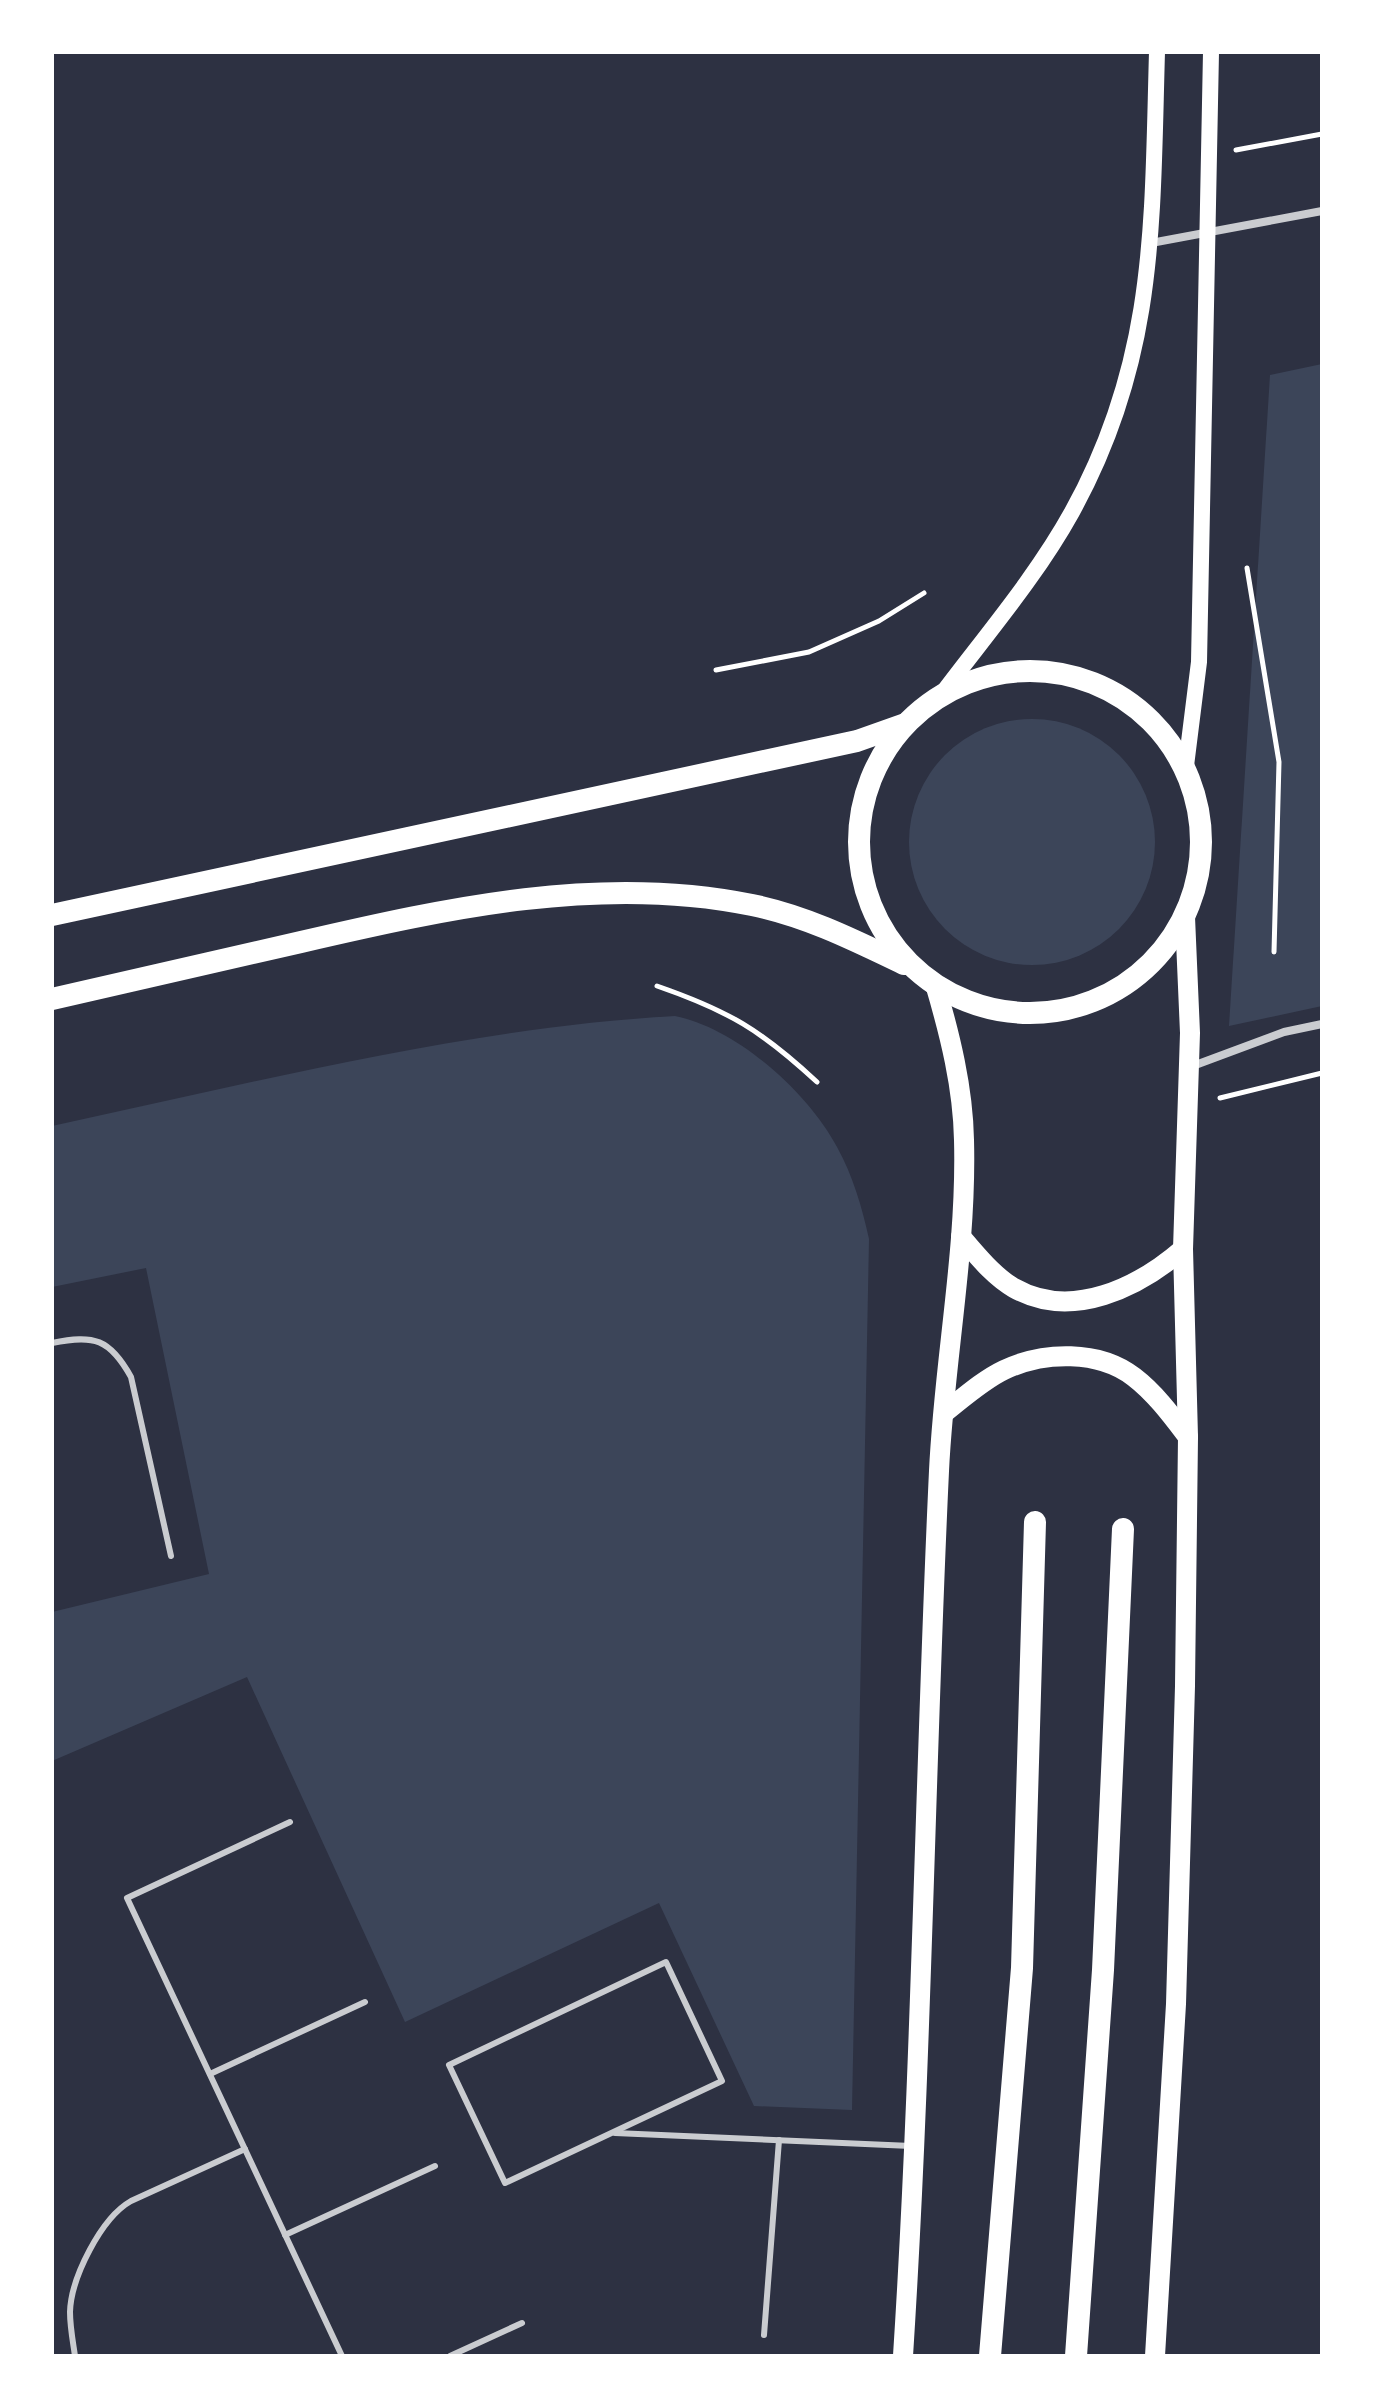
<svg xmlns="http://www.w3.org/2000/svg" width="1374" height="2408" font-family="'Nunito Sans',sans-serif">
  <rect width="100%" height="100%" fill="#2d3142"/>
  <g fill="#3c4559">
    <path d="M1322 364V1006L1229 1026 1270 375Z"/>
    <circle cx="1032" cy="842" r="123"/>
    <path d="M675 1016C736 1028 808 1092 837 1147 853 1176 862 1207 869 1239L852 2110 754 2106 659 1903 405 2022 247 1677 52 1761V1612L209 1574 146 1268 52 1287V1126C258 1082 464 1028 675 1016Z"/>
  </g>
  <g fill="none" stroke-linecap="round" stroke-linejoin="round">
    <g stroke="#fff" stroke-width="5">
      <path d="M1236 150 1322 134"/>
      <path d="M1247 568 1279 762 1274 952"/>
      <path d="M716 670 809 652 879 621 924 593"/>
      <path d="M657 986C729 1011 761 1030 817 1082"/>
      <path d="M1220 1098 1322 1073"/>
    </g>
    <g stroke="#caccd0" stroke-width="6">
      <path d="M52 1343C94 1334 110 1339 131 1377L171 1556"/>
      <path d="M290 1822 127 1898 342 2356"/>
      <path d="M666 1962 722 2081 505 2183 449 2065Z"/>
      <path d="M210 2074 365 2002"/>
      <path d="M615 2133 911 2146"/>
      <path d="M285 2235 435 2166"/>
      <path d="M764 2335 779 2140"/>
      <path d="M75 2356C73 2342 70 2327 70 2312 71 2278 101 2218 131 2201L245 2149"/>
      <path d="M450 2356 522 2323"/>
    </g>
    <g stroke="#caccd0" stroke-width="8">
      <path d="M1151 243 1322 211"/>
      <path d="M1190 1067 1284 1032 1322 1024"/>
    </g>
    <g stroke="#fff" stroke-width="16">
      <path d="M941 695C986 635 1036 577 1072 512 1157 358 1152 222 1157 52"/>
      <path d="M1186 766 1199 662 1211 52"/>
    </g>
    <g stroke="#fff" stroke-width="20">
      <path d="M961 1237C977 1255 993 1276 1014 1288 1072 1321 1139 1287 1183 1249"/>
      <path d="M944 1413C963 1398 983 1380 1004 1370 1044 1351 1099 1350 1134 1377 1155 1393 1172 1416 1188 1437"/>
      <path d="M903 2356C922 2061 925 1766 939 1471 944 1361 967 1251 964 1140 963 1087 950 1035 935 984"/>
      <path d="M1155 2356 1176 2004 1185 1686 1188 1437 1183 1249 1190 1033 1185 917"/>
    </g>
    <g stroke="#fff" stroke-width="22">
      <circle cx="1030" cy="842" r="171"/>
      <path d="M52 915 857 741 905 724"/>
      <path d="M52 999C135 980 218 961 301 942 448 908 601 874 752 905 806 916 854 940 904 964"/>
      <path d="M990 2356 1022 1968 1035 1522"/>
      <path d="M1076 2356 1103 1970 1123 1529"/>
    </g>
  </g>
  <rect width="1374" height="2408" fill="none" stroke="#ffffff" stroke-width="108"/>
</svg>
